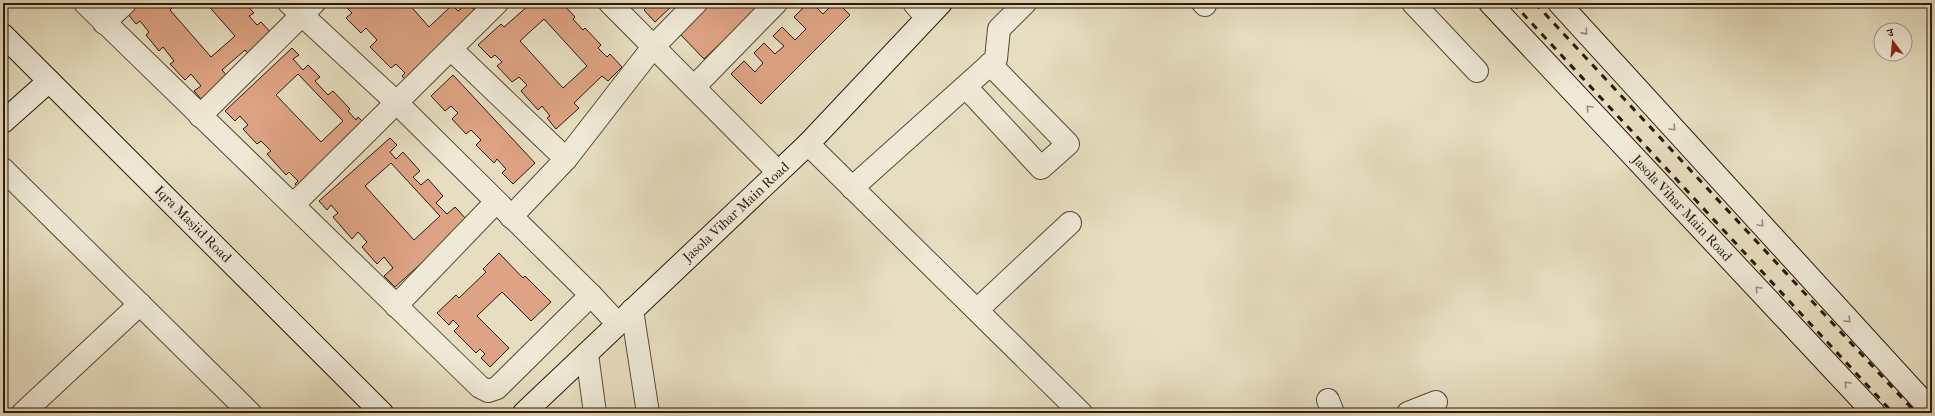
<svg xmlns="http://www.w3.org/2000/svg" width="1935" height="416" font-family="'IM FELL French Canon','Noto Serif Devanagari',serif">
  <rect width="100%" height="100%" fill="#e7dec1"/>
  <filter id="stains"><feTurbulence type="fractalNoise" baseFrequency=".005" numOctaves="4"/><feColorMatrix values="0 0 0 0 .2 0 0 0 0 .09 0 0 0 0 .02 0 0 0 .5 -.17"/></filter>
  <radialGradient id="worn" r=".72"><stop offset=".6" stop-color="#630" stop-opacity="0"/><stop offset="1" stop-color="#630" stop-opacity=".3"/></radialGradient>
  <g fill="#dea384" stroke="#2a190b" fill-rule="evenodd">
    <path d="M139 3H177L170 10 211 57 235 36 206 3H245L254 13 249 16 257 25 261 22 274 36 250 56 245 50 222 70 227 76 201 99 194 91 201 86 191 74 185 80 170 64 174 61 163 47 159 51 146 35 149 32 140 21 136 24 127 13Z"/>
    <path d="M332 3H340L336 7Z"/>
    <path d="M342 3H408L429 27 450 7 447 3H450L458 11 468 3 477 13 407 81 402 76 405 73 396 64 391 68 370 47 377 40 366 28 361 33 346 18 352 13Z"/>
    <path d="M527 3H562L575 17 573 19 583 30 585 28 601 45 598 48 607 57 610 54 622 67 608 81 602 76 574 103 579 108 556 129 547 118 550 116 542 106 538 110 521 91 527 85 519 77 512 82 497 66 502 62 495 55 491 58 478 45 501 24 504 27 529 5ZM544 19 587 66 563 88 520 41Z"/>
    <path d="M648 3H675L655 22 644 10 649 5Z"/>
    <path d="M708 3 714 7 719 3H763L704 59 678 32Z"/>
    <path d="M808 3H812L823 14 831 6 829 3H838L850 15 761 104 731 74 744 61 755 72 763 63 754 53 764 43 775 54 784 46 773 36 782 27 795 40 806 29 794 17Z"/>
    <path d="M292 48 299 55 293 59 303 70 308 65 320 77 315 81 328 95 333 91 350 109 348 111 356 120 358 117 368 127 301 190 295 184 298 181 289 172 286 175 267 154 271 151 261 141 257 144 243 129 248 125 240 116 235 121 225 111ZM298 74 343 121 321 142 276 95Z"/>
    <path d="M453 75 535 163 513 184 502 173 506 169 497 159 494 163 476 145 481 140 471 130 466 134 452 119 458 113 451 106 445 111 431 96Z"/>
    <path d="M390 138 397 145 390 152 396 159 403 152 420 171 413 177 421 185 428 179 443 196 436 203 447 214 455 207 468 221 395 287 384 276 393 268 384 257 377 264 362 247 367 242 358 232 352 239 333 217 338 213 331 205 327 210 319 201ZM391 163 440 216 414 240 365 186Z"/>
    <path d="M499 253 523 278 525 276 551 302 531 321 502 292 477 316 509 348 490 367 481 358 485 354 480 349 476 353 454 331 459 326 453 320 449 325 437 313 456 295 459 298 486 272 483 269Z"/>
  </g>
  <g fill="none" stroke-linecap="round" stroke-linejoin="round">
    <defs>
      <g id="street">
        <path d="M85 3 480 387 488 391 497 388 591 295"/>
        <path d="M289 3 397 103 591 295 618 324"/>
        <path d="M610 3 778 172"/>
        <path d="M914 3 926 17"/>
        <path d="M1203 3 1205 5"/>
        <path d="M1413 3 1477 71"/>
        <path d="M104 23 125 3"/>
        <path d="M451 49 566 159"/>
        <path d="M694 87 776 3"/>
        <path d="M966 87 1041 168 1068 144 990 64"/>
        <path d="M200 116 314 3"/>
        <path d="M808 144 1081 413"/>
        <path d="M3 169 250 413"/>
        <path d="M852 188 996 59 999 29 1025 3"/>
        <path d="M293 205 497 3"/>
        <path d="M511 217 566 159 653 47 696 3"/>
        <path d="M396 306 496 202"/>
        <path d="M632 310 648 413"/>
        <path d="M977 310 1070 223"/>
        <path d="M587 354 595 413"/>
        <path d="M1328 400 1333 413"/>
        <path d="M23 413 140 304"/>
        <path d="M1408 413 1436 402"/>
      </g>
      <g id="secondary">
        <path d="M1490 3 1874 413"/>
        <path d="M1559 3 1932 411"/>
        <path d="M3 35 382 413"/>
        <path d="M3 122 49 81"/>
        <path d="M524 413 808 144 941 3"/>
      </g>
    </defs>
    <use href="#street" stroke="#594a38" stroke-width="24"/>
    <use href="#secondary" stroke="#2a190b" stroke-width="24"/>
    <use href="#street" stroke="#efead7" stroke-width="22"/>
    <use href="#secondary" stroke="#efead7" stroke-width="22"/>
    <g stroke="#2a190b" stroke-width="3" stroke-dasharray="7 7" stroke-linecap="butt">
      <path d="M1513 3 1893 413"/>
      <path d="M1535 3 1916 413"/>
    </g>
  </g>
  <defs><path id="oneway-chevron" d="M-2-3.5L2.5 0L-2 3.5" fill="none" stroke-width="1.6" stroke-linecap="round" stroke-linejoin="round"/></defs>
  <g stroke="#968c7b">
    <use href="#oneway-chevron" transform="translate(1585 32) rotate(48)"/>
    <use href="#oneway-chevron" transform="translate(1589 108) rotate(-133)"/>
    <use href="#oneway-chevron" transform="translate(1673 128) rotate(47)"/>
    <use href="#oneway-chevron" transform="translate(1761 224) rotate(47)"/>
    <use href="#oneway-chevron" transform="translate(1758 289) rotate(-133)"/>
    <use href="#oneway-chevron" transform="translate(1848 320) rotate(47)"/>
    <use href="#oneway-chevron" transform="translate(1847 384) rotate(-133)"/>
  </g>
  <g text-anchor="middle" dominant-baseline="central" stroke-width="4" stroke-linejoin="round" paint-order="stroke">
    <g font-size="14" fill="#2a190b" stroke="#efead7">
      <text transform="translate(1682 208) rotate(47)">Jasola Vihar Main Road</text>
      <text transform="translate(736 212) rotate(-43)">Jasola Vihar Main Road</text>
      <text transform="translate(193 224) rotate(45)">Iqra Masjid Road</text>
    </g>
  </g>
  <rect width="1935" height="416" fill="none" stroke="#e7dec1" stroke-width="16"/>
  <rect x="4" y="4" width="1927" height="408" fill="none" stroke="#2a190b" stroke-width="2"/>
  <rect x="8" y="8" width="1919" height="400" fill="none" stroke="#2a190b"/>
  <g transform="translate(1893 42) rotate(344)"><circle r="19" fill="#efead7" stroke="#a09685"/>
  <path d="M0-3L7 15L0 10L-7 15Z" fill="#8f2418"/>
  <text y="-6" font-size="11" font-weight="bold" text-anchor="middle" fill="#2a190b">उ</text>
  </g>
  <rect width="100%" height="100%" filter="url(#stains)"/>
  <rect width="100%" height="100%" fill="url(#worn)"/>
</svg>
